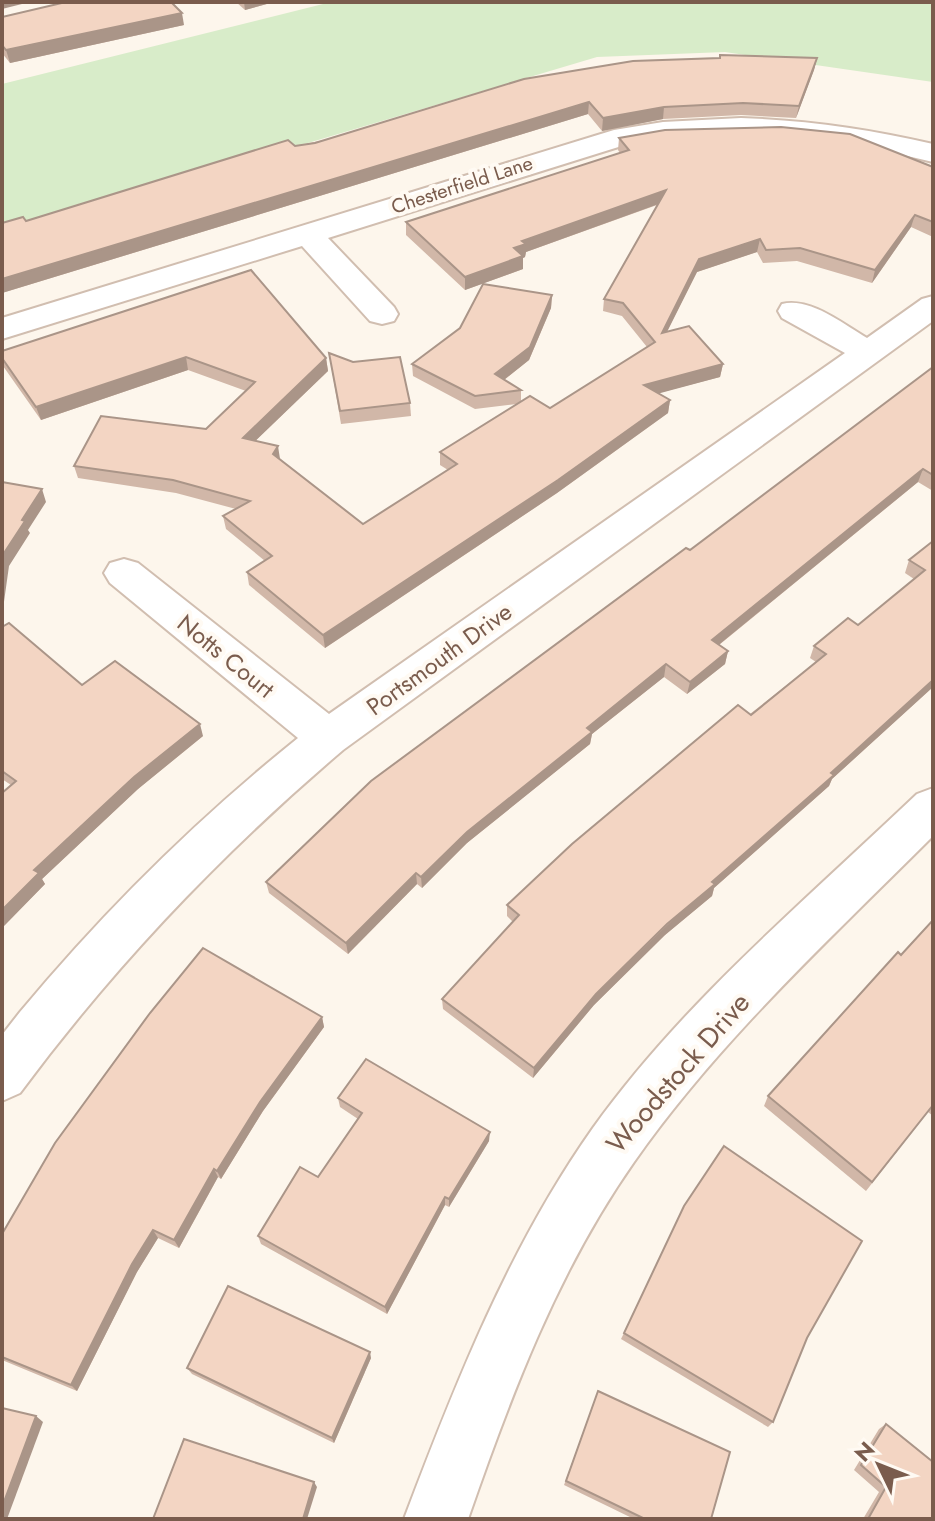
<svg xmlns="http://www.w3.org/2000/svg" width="935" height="1521" font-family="Jost,sans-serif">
  <rect width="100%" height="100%" fill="#fdf6ec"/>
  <path fill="#d8ecc9" d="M331 2H933V82L725 52 597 57 2 234V84Z"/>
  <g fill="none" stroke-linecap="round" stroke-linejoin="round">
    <defs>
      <g id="minor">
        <path d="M741 118C806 120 869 129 933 144V162L856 144 779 136 663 139 628 144 328 238 394 307 398 314 394 321 382 324 370 321 302 246 2 339V318L614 130 663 122Z"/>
        <path d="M933 296V321L343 750C222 853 115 965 20 1093L2 1101V1035L20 1012C104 911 196 820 298 738L110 583 104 573 110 563 124 559 138 563 329 714 845 353 782 318 778 311 782 304C810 297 843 324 867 338L922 299Z"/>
        <path d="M933 788V836C829 940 719 1041 634 1162 558 1270 511 1395 468 1519H404C455 1384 509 1247 593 1128 683 1002 806 900 917 794Z"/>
      </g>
    </defs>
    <use href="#minor" stroke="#d1beb0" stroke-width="4"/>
    <use href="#minor" fill="#fff" fill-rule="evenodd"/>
  </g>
  <g fill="#d1b7a8">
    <path d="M236 2H274L245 10Z"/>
    <path d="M2 17 184 25 10 63 2 53Z"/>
    <path d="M720 55 817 58 814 70 796 118 741 115 663 119 602 131 588 114 2 293V223L26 221 295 146 719 58Z"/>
    <path d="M619 138 933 167V237L911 227 872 283 797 261 763 263 757 252 697 272 667 331 723 364 720 377 658 393 670 400 668 413 557 493 325 648 249 585 247 572 265 561 226 529 223 516 236 509 176 493 78 478 74 466 206 429 246 391 188 370 41 420 3 366 2 351 326 358 328 371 255 441 363 524 448 470 440 465V452L517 404 475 409 413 376 412 364 552 295 551 308 529 360 504 380 521 390V401L550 408 647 347 622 316 603 311 604 299 657 205 526 252 525 257 523 258V269L465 290 406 235V222L620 153 618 150Z"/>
    <path d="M329 353 410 403 411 416 341 424Z"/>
    <path d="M933 367V491L918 482 719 645 728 651 725 664 687 694 664 677 592 734 590 744 467 843 422 888 417 884 348 954 269 893 266 882 690 550Z"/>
    <path d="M933 541V687L832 779 829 786 714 888 712 896 665 935 594 1005 533 1078 443 1009 442 999 513 922 507 916V905L816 662 810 658 814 646 858 625 914 579 905 573 909 560Z"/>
    <path d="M2 627 82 685 203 736 138 789 42 879 45 884 2 928 11 785 2 779Z"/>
    <path d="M933 920V1116L928 1112 866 1191 764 1106 768 1096Z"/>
    <path d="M322 1017 324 1027 263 1111 221 1179 218 1177 179 1248 158 1238 137 1272 77 1391 2 1360V1234Z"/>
    <path d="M338 1098 489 1141 449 1207 445 1205 387 1314 261 1244 258 1236 318 1177 358 1119 340 1107Z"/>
    <path d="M624 1333 807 1338 773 1422 768 1427 621 1339Z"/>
    <path d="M371 1358 334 1443 192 1374 187 1368Z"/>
    <path d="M598 1391 711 1519H634L564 1485Z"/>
    <path d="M886 1424 933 1519H863L879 1492 854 1470 879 1429Z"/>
  </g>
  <g fill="#aa9588">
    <path d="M2 2H30L2 9Z"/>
    <path d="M244 2H274L245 10Z"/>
    <path d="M182 13 184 25 10 63 6 50Z"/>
    <path d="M817 58 814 70 796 118 799 106Z"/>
    <path d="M589 102 588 114 2 293V279Z"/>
    <path d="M664 107 663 119 602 131 603 118Z"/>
    <path d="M666 190 664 202 526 252 525 257 523 258V269L465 290V277L514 248 522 241Z"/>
    <path d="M915 215 911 227 872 283 875 270Z"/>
    <path d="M760 239 757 252 697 272 660 346 662 333 699 259Z"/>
    <path d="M552 295 551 308 529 360 495 387V374Z"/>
    <path d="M186 357 188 370 41 420 36 407Z"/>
    <path d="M326 358 328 371 245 451 243 438Z"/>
    <path d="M723 364 720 377 642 398 644 385Z"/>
    <path d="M670 400 668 413 557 493 325 648 323 635Z"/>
    <path d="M278 446 280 459 273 454Z"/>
    <path d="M923 469 918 482 710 652 712 640Z"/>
    <path d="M42 489 46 502 28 530 30 533 9 566 2 616V567L4 553 22 520Z"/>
    <path d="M728 651 725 664 687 694 690 682Z"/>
    <path d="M666 664 664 677 592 734 590 744 467 843 422 888 421 877 467 832 587 728Z"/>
    <path d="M933 680V687L832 779 829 786 714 888 712 896 665 935 594 1005 533 1078 534 1068 596 994 712 882Z"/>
    <path d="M200 724 203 736 138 789 42 879 45 884 2 928V910L34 870 134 777Z"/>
    <path d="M416 873 417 884 348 954 346 943Z"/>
    <path d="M322 1017 324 1027 263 1111 221 1179 217 1171 260 1102Z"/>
    <path d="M490 1132 489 1141 449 1207V1199Z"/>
    <path d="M214 1169 218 1177 179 1248 174 1240Z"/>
    <path d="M445 1197V1205L387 1314 385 1307Z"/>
    <path d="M153 1230 158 1238 137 1272 77 1391 71 1385 132 1264Z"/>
    <path d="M370 1352 371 1358 334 1443 332 1438Z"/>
    <path d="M36 1416 43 1422 7 1519H2V1507Z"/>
    <path d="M314 1482 317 1487 307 1519H303Z"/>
  </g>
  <g fill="#f3d5c3" stroke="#aa9588" stroke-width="2">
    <path d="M66 2H171L182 13 6 50 2 45V17Z"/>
    <path d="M720 55 817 58 799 106 743 103 664 107 603 118 589 102 2 279V223L23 217 26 221 288 140 295 146 315 143 524 79 633 61 720 58Z"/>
    <path d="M781 127 850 134 933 167V222L915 215 875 270 800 248 766 250 760 239 699 259 662 333 689 326 723 364 644 385 670 400 558 480 323 635 247 572 272 556 223 516 250 501 173 480 74 466 101 416 206 429 255 382 186 357 36 407 2 358V351L251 270 326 358 243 438 278 446 273 454 363 524 457 464 440 452 530 396 550 408 655 342 623 303 604 299 666 190 522 241 526 244 514 248 523 256 465 277 406 222 629 150 619 138 665 130Z"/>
    <path d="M483 284 552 295 530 347 495 374 521 390 475 396 412 364 460 328Z"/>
    <path d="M329 353 353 362 400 357 410 403 340 411Z"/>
    <path d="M933 367V475L923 469 712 640 728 651 690 682 666 664 587 728 592 732 467 832 421 877 416 873 346 943 266 882 371 781 686 548 690 550Z"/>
    <path d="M2 482 42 489 22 520 25 521 4 553 2 567Z"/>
    <path d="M933 541V680L831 773 834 775 712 882 715 884 667 924 596 994 534 1068 442 999 519 915 507 905 572 844 738 705 751 715 826 654 814 646 848 618 858 625 925 570 909 560Z"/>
    <path d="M9 623 82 685 115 661 200 724 134 777 34 870 39 873 2 910V793L16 781 2 771V627Z"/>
    <path d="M933 920V1105L872 1182 768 1096 898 952 901 955Z"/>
    <path d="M203 948 322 1017 260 1102 217 1171 214 1169 174 1240 153 1230 132 1264 71 1385 2 1357V1234L55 1143 150 1013Z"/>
    <path d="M366 1059 490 1132 449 1199 445 1197 385 1307 258 1236 300 1167 318 1177 362 1113 338 1098Z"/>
    <path d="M724 1146 862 1241 807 1338 773 1422 624 1333 684 1206Z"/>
    <path d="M228 1286 370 1352 332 1438 187 1368Z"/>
    <path d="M598 1391 730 1452 711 1519H645L566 1481Z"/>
    <path d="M2 1408 36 1416 2 1507Z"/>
    <path d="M886 1424 933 1462V1519H868L886 1487 861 1465Z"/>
    <path d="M184 1439 314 1482 303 1519H153Z"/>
  </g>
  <g text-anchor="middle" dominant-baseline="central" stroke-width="8" stroke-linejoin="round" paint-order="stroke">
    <g font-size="20" fill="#7a5c4d" stroke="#fffaf3">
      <text transform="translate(462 185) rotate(-18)">Chesterfield Lane</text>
    </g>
    <g font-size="24" fill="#7a5c4d" stroke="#fffaf3">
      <text transform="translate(226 656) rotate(39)">Notts Court</text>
      <text transform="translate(439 659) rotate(-36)">Portsmouth Drive</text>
    </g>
    <g font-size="28" fill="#7a5c4d" stroke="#fffaf3">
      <text transform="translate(678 1073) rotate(-49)">Woodstock Drive</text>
    </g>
  </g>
  <rect width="935" height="1521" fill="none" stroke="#7a5c4d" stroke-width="8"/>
  <g transform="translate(879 1465) rotate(313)" stroke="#fffaf3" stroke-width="6" paint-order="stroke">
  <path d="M0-6L14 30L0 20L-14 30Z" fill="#7a5c4d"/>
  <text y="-12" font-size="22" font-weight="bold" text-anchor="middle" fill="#7a5c4d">N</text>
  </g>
</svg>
